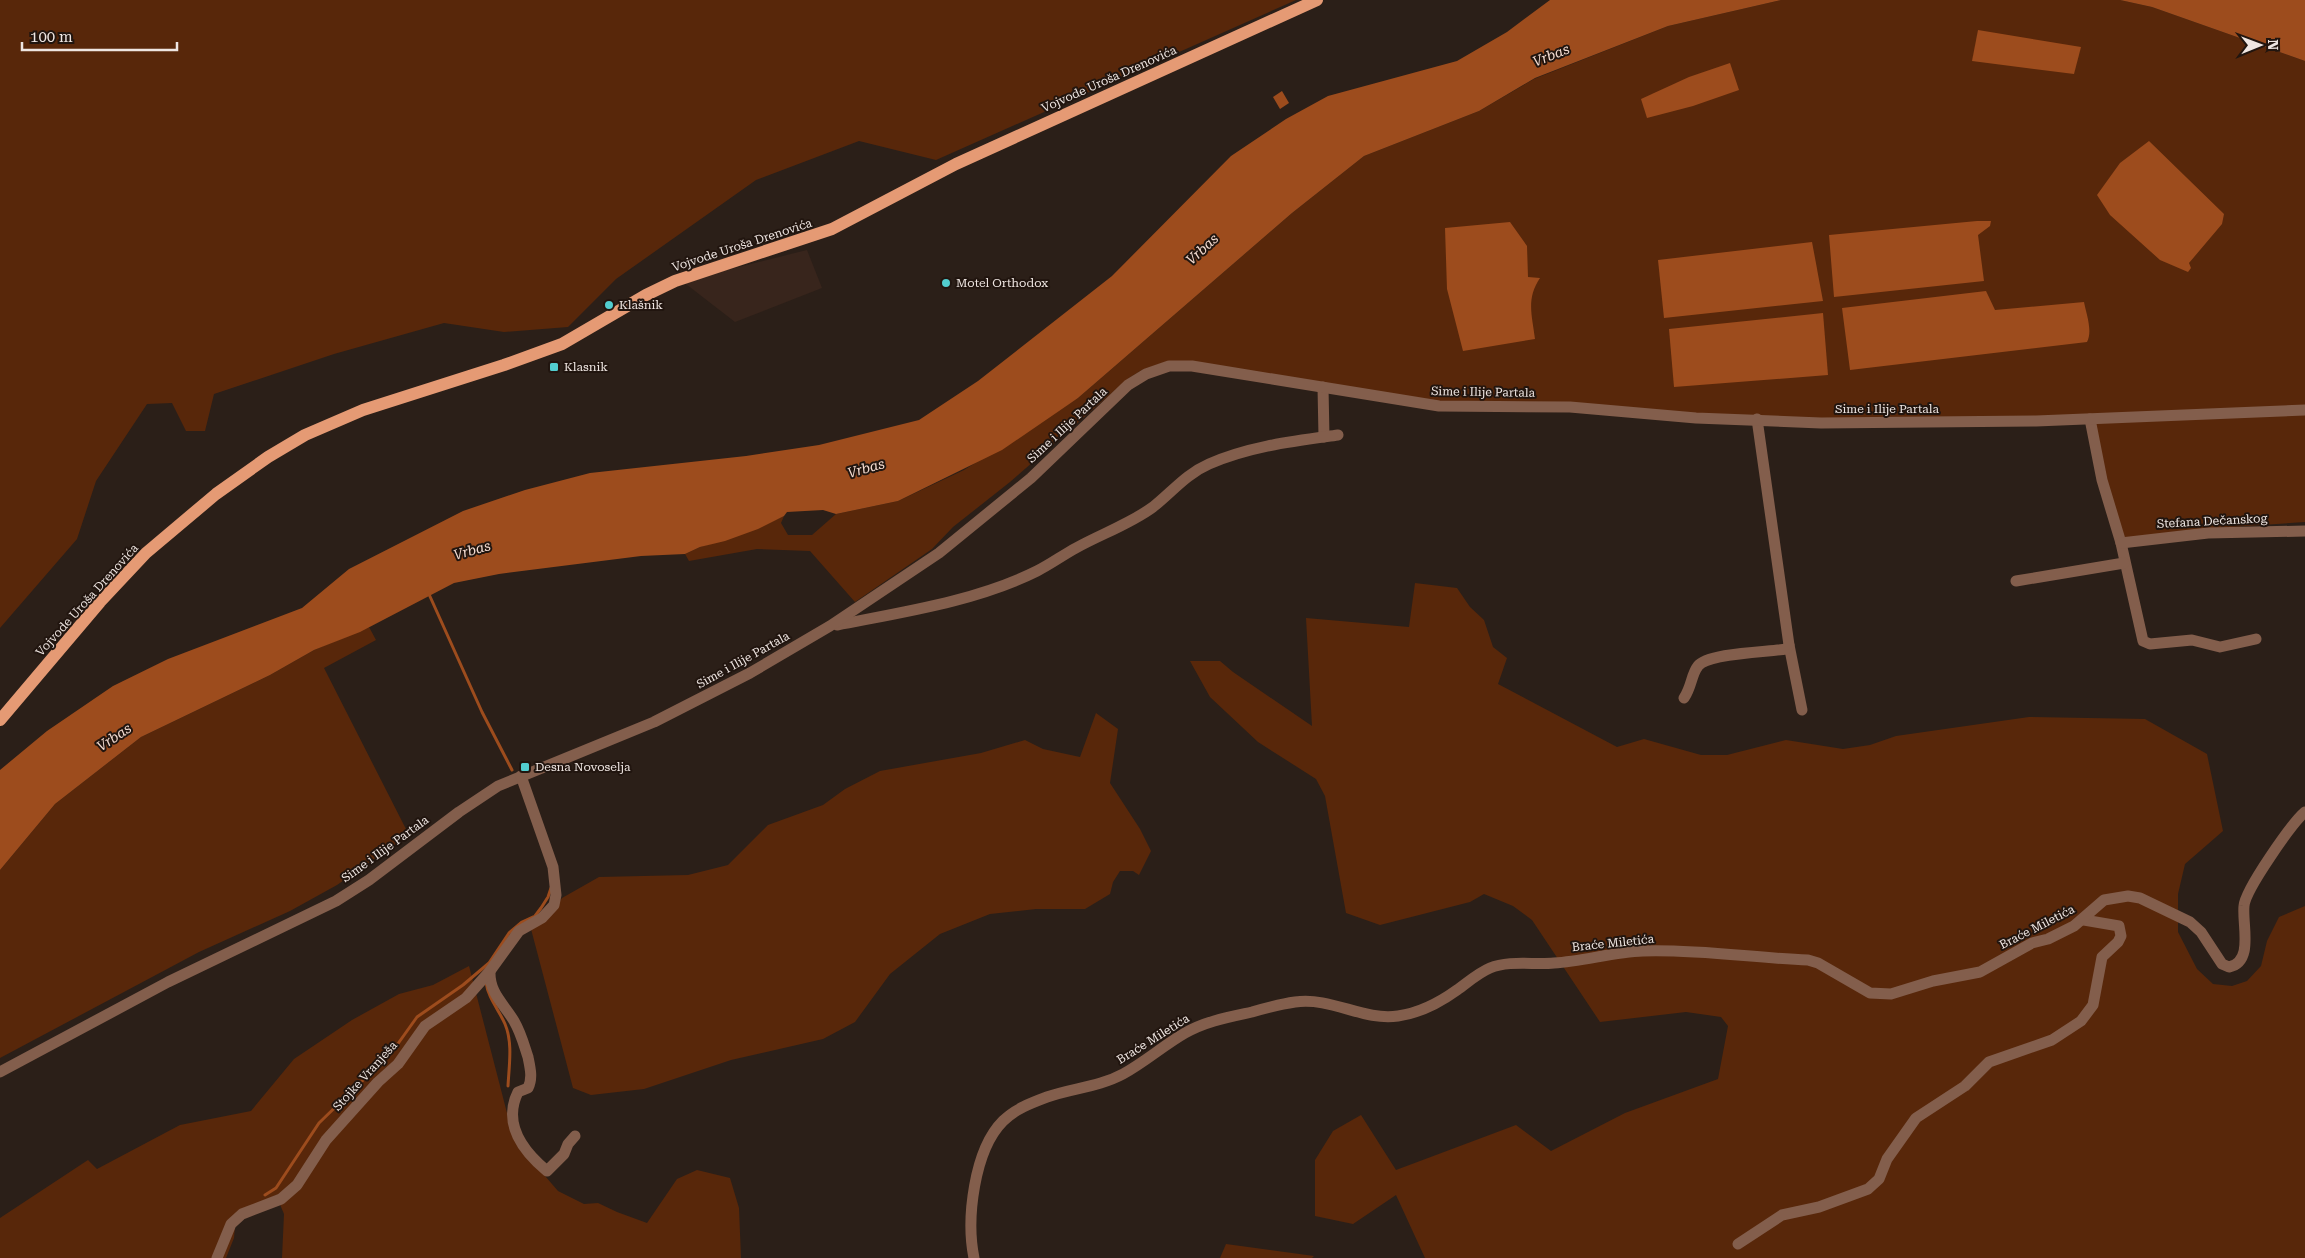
<svg xmlns="http://www.w3.org/2000/svg" width="2305" height="1258" font-family="'Roboto Serif',serif">
  <rect width="100%" height="100%" fill="#2b1f18"/>
  <path fill="#38251c" d="M807 250 822 288 735 322 682 281Z"/>
  <g fill="#58270a">
    <path d="M0 0H1296L936 160 859 141 756 180 616 279 568 327 504 332 444 323 334 354 214 394 205 431H186L172 403 147 404 96 481 77 539 0 628Z"/>
    <path d="M1781 0H2120L2152 7 2305 61V522L2200 529 2119 539 2090 419 1917 423 1469 406 1168 361 1142 370 1129 378 1010 482 953 527 932 549 855 602 810 551 757 549 689 561 685 554 700 547 748 532 784 516 781 523 788 535H812L836 514 898 501 964 470 1078 398 1292 213 1364 156 1479 111 1534 79 1668 26Z"/>
    <path d="M1415 583 1457 588 1470 607 1484 620 1493 647 1507 658 1498 684 1617 747 1644 739 1701 755H1727L1786 740 1843 749 1870 745 1896 736 2029 717 2145 719 2207 754 2223 831 2185 864 2178 894V932L2197 969 2213 984 2232 986 2247 981 2261 966 2267 941 2279 917 2305 906V1258H1425L1396 1195 1353 1224 1315 1216V1160L1333 1131 1361 1115 1396 1170 1516 1125 1551 1151 1625 1113 1718 1079 1728 1026 1721 1017 1686 1012 1600 1022 1532 920 1513 906 1484 894 1470 902 1380 925 1346 913 1325 796 1316 779 1258 742 1210 697 1190 661H1220L1233 672 1312 726 1306 618 1409 627Z"/>
    <path d="M369 627 376 640 324 668 409 835 337 885 290 911 199 952 0 1058V870L55 804 141 737 270 675 314 650Z"/>
    <path d="M1096 713 1118 729 1110 783 1140 829 1151 851 1139 875 1133 871H1120L1113 882 1110 894 1085 909H1036L990 914 940 934 890 974 855 1022 823 1039 731 1060 644 1089 591 1095 573 1088 531 929 544 922 562 898 599 877 688 875 728 865 768 825 823 805 845 789 880 771 981 753 1025 740 1043 749 1080 757Z"/>
    <path d="M469 966 514 1140 558 1191 584 1204 598 1203 617 1212 647 1223 677 1179 697 1170 730 1178 739 1208 741 1258H282L284 1214 276 1195 236 1215 234 1238 226 1258H0V1218L88 1160 97 1169 180 1125 251 1111 294 1059 352 1020 399 994 433 985Z"/>
    <path d="M1226 1244 1314 1256 1312 1258H1220Z"/>
  </g>
  <g fill="#9d4c1d">
    <path d="M1550 0H1781L1668 26 1535 78 1479 111 1364 156 1292 213 1078 398 1002 450 898 501 836 514 823 510 787 512 784 516 758 529 725 541 700 547 685 554 641 556 499 574 454 583 360 632 314 650 270 675 141 737 55 804 0 870V770L47 731 113 686 168 659 302 608 349 569 463 511 525 490 590 473 746 456 819 445 919 420 978 381 1112 276 1231 156 1286 119 1328 96 1457 61 1507 32Z"/>
    <path d="M2120 0H2305V61L2152 7Z"/>
    <path d="M1978 30 2081 47 2074 74 1972 61Z"/>
    <path d="M1730 63 1739 90 1693 106 1647 118 1641 99 1689 77Z"/>
    <path d="M1282 91 1289 103 1280 109 1273 97Z"/>
    <path d="M2149 141 2224 214 2222 224 2189 263 2191 268 2188 272 2160 260 2110 215 2097 195 2120 163Z"/>
    <path d="M1977 221H1991L1990 226 1978 235 1984 281 1834 297 1829 235Z"/>
    <path d="M1510 222 1527 246 1528 277 1540 278C1526 299 1532 315 1535 339L1463 351 1447 289 1445 228Z"/>
    <path d="M1812 242 1823 301 1664 318 1658 260Z"/>
    <path d="M1986 291 1995 310 2084 302C2086 313 2093 331 2087 342L1850 370 1842 308Z"/>
    <path d="M1823 313 1828 375 1674 387 1669 329Z"/>
  </g>
  <g fill="none" stroke-linecap="round" stroke-linejoin="round">
    <g stroke="#9d4c1d" stroke-width="3">
      <path d="M428 592 482 712 512 770"/>
      <path d="M486 982C488 998 499 1010 505 1024 513 1043 509 1066 508 1086"/>
      <path d="M265 1195 276 1188 319 1123 392 1052 417 1017 463 985 489 963 509 933 522 922 535 916 541 908 548 897 551 888"/>
    </g>
    <g stroke="#835e4c" stroke-width="11">
      <path d="M1323 387 1324 437"/>
      <path d="M2090 419 2102 480 2121 543 2143 641 2150 644 2192 640 2220 647 2256 639"/>
      <path d="M2121 543 2208 533 2305 531"/>
      <path d="M2016 581 2124 563"/>
      <path d="M837 625C903 612 977 601 1037 571 1051 564 1063 555 1076 548 1101 534 1130 524 1153 507 1172 492 1186 474 1209 464 1250 446 1295 441 1338 435"/>
      <path d="M1789 645 1802 710"/>
      <path d="M1684 698C1692 686 1691 675 1698 666 1707 653 1768 652 1786 649L1789 645 1757 419"/>
      <path d="M490 971C489 993 504 1004 514 1021 521 1033 524 1045 528 1057 530 1067 533 1078 528 1088L518 1092C502 1124 524 1152 547 1171L564 1154 568 1144 575 1136"/>
      <path d="M0 1072 168 982 336 901 369 880 459 812 498 786 654 722 750 673 830 626 939 553 1031 478 1128 385 1146 374 1169 366H1192L1439 406 1570 407 1696 418 1821 423 2036 421 2305 410"/>
      <path d="M1738 1244 1782 1215 1819 1207 1868 1189 1879 1179 1887 1159 1916 1118 1965 1086 1989 1062 2052 1040 2081 1021 2093 1005 2102 957 2118 942 2121 936 2119 926 2084 920"/>
      <path d="M217 1258 231 1224 242 1214 281 1199 297 1185 326 1140 378 1082 398 1064 425 1026 466 998 490 971 519 931 542 918 554 905 556 895 553 867 521 776"/>
      <path d="M974 1258C966 1219 974 1150 1003 1121 1015 1109 1031 1103 1047 1097 1072 1088 1099 1087 1123 1074 1145 1062 1164 1045 1185 1033 1206 1021 1229 1017 1252 1012 1266 1008 1281 1004 1295 1002 1333 997 1362 1021 1398 1016 1420 1013 1439 1003 1457 990 1467 983 1478 973 1490 968 1509 960 1534 965 1554 963 1584 961 1614 952 1643 951 1698 949 1753 958 1808 960L1818 963 1870 993 1891 994 1933 981 1980 972 2032 943 2048 939 2074 926 2104 900 2128 896 2140 898 2190 922 2201 932 2222 964 2229 967C2254 962 2242 925 2244 906 2245 890 2292 823 2305 812"/>
    </g>
    <path stroke="#e59a74" stroke-width="12" d="M0 720 100 602 146 553 216 494 268 457 305 435 363 410 504 365 562 344 646 295 675 281 832 229 956 164 1317 0"/>
  </g>
  <g fill="#52cdcf" stroke="#21150f" stroke-width="2">
    <circle cx="946" cy="283" r="5"/>
    <circle cx="609" cy="305" r="5"/>
    <rect x="549" y="362" width="10" height="10" rx="2.5"/>
    <rect x="520" y="762" width="10" height="10" rx="2.5"/>
  </g>
  <g text-anchor="middle" dominant-baseline="central" stroke-width="4" stroke-linejoin="round" paint-order="stroke">
    <g font-size="12" fill="#efe6e2" stroke="#21150f">
      <text transform="translate(1109 79) rotate(-24)">Vojvode Uroša Drenovića</text>
      <text transform="translate(742 245) rotate(-18)">Vojvode Uroša Drenovića</text>
      <text transform="translate(1483 392) rotate(1)">Sime i Ilije Partala</text>
      <text x="1887" y="409">Sime i Ilije Partala</text>
      <text transform="translate(1067 425) rotate(-43)">Sime i Ilije Partala</text>
      <text transform="translate(2212 521) rotate(-3)">Stefana Dečanskog</text>
      <text transform="translate(87 600) rotate(-48)">Vojvode Uroša Drenovića</text>
      <text transform="translate(743 660) rotate(-29)">Sime i Ilije Partala</text>
      <text transform="translate(385 849) rotate(-36)">Sime i Ilije Partala</text>
      <text transform="translate(2037 927) rotate(-27)">Braće Miletića</text>
      <text transform="translate(1613 943) rotate(-6)">Braće Miletića</text>
      <text transform="translate(1153 1039) rotate(-32)">Braće Miletića</text>
      <text transform="translate(365 1076) rotate(-48)">Stojke Vranješa</text>
    </g>
    <g font-size="12" fill="#efe6e2" stroke="#21150f" text-anchor="start">
      <text x="956" y="283">Motel Orthodox</text>
      <text x="619" y="305">Klašnik</text>
      <text x="564" y="367">Klasnik</text>
      <text x="535" y="767">Desna Novoselja</text>
    </g>
    <g font-size="14" font-style="italic" fill="#f4dcd1" stroke="#21150f">
      <text transform="translate(1551 55) rotate(-22)">Vrbas</text>
      <text transform="translate(1202 249) rotate(-43)">Vrbas</text>
      <text transform="translate(866 468) rotate(-16)">Vrbas</text>
      <text transform="translate(472 550) rotate(-16)">Vrbas</text>
      <text transform="translate(114 737) rotate(-34)">Vrbas</text>
    </g>
  </g>
  <g transform="translate(2260 45) rotate(89)" stroke="#21150f" stroke-width="4" paint-order="stroke">
  <path d="M0-4L9 19L0 12L-9 19Z" fill="#efe6e2"/>
  <text y="-8" font-size="14" font-weight="bold" text-anchor="middle" fill="#efe6e2">N</text>
  </g>
  <path d="M22 42v8h155v-8" fill="none" stroke="#efe6e2" stroke-width="2.5"/>
  <text x="30" y="42" font-size="15" fill="#efe6e2" stroke="#21150f" stroke-width="4" paint-order="stroke">100 m</text>
</svg>
